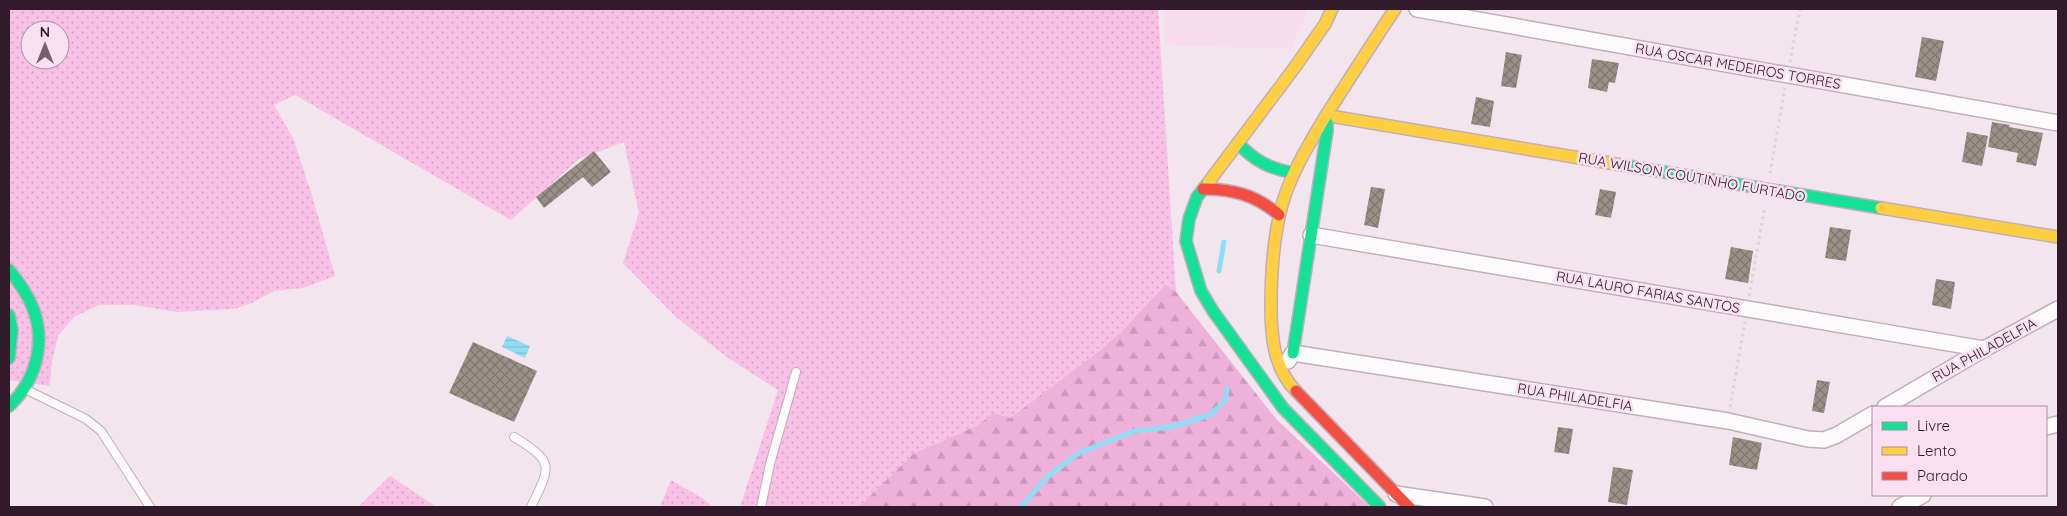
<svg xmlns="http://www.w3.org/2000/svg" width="2067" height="516" font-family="Quicksand,sans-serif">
  <defs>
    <pattern id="green-dots" width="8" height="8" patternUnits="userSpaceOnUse" patternTransform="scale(1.25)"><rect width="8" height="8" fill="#f8c1e5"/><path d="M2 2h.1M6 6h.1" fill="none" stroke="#d5a5c5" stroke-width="1.8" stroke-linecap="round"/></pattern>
    <pattern id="forest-firs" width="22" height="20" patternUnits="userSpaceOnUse" patternTransform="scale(1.25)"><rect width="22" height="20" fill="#eeb2da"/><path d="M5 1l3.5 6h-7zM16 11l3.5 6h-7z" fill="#cd98bb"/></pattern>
    <pattern id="water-rules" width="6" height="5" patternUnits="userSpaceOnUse" patternTransform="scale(1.25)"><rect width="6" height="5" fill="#92ddf6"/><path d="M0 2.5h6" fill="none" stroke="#7ebdd3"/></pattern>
    <pattern id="building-cross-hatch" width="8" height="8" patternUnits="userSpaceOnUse" patternTransform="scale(1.25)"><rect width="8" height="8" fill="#999188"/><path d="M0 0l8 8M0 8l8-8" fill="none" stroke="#7d766f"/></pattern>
  </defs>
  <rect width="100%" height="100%" fill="#f3e5ee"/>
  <path fill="#f8dbed" d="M1163 9H1308L1291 49 1165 45Z"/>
  <g fill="url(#green-dots)" fill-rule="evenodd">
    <path d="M9 9H1158L1176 292 1164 286 1121 332 1099 351 1010 418 994 414 978 425 913 454 859 507H740L778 390 728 358 676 317 623 263 639 213 624 142 579 159 511 220 295 95 274 105 293 138 311 192 335 276 303 288 274 291 252 303 234 309 177 312 134 305H99L74 317 58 336 52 361 50 386 9 380ZM30 30H60V60H30Z"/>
    <path d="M390 476 437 507H358Z"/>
    <path d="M671 480 702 498 713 507H660Z"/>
  </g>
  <path fill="url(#forest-firs)" d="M1165 285 1176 292 1277 420 1370 507H859L913 454 978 425 994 413 1010 418 1099 351 1121 332Z"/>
  <path fill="url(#water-rules)" d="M507 336 530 346 525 358 502 347Z"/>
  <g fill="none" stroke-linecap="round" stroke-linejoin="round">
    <g stroke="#92ddf6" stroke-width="5">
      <path d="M1219 271 1224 242"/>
      <path d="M1021 507 1047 477 1079 453 1134 431 1171 427 1210 415 1225 401 1227 389"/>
    </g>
  </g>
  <g fill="url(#building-cross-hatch)">
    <path d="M1922 37 1944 41 1936 81 1915 77Z"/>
    <path d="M1506 52 1522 55 1516 88 1501 86Z"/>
    <path d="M1592 59 1619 63 1615 83 1609 82 1607 92 1588 88Z"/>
    <path d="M1476 97 1494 101 1490 127 1471 124Z"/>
    <path d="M1992 122 2010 125 2009 127 2043 133 2036 166 2016 162 2018 153 1988 147Z"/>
    <path d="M1967 132 1988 136 1982 166 1962 162Z"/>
    <path d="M594 151 611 172 592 187 583 177 544 208 536 197Z"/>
    <path d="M1371 187 1385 189 1378 228 1364 225Z"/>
    <path d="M1600 189 1616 192 1611 218 1595 215Z"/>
    <path d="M1830 227 1851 230 1846 261 1825 258Z"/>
    <path d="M1731 247 1753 251 1748 283 1725 279Z"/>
    <path d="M1936 279 1955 282 1951 309 1932 305Z"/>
    <path d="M473 342 537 371 514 422 449 393Z"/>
    <path d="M1817 380 1830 382 1824 413 1812 411Z"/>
    <path d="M1558 427 1573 429 1569 454 1554 452Z"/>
    <path d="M1733 437 1762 443 1757 470 1729 465Z"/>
    <path d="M1613 467 1633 470 1627 505 1608 502Z"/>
  </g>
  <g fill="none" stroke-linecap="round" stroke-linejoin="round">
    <defs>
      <g id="lane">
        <path d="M27 390 86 419 101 431 150 507"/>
        <path d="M514 437C555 462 551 466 531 507"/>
        <path d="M761 507 770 464 796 372"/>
      </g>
      <g id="street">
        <path d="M1417 9 2058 123"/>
        <path d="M1311 235 1984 349"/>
        <path d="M1288 361 1293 353 1728 421 1808 439 1824 440 1837 435 1873 414"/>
        <path d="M1885 407 1984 349 2058 309"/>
        <path d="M2046 427 2058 424"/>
        <path d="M1396 494 1485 507"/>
        <path d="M1900 507 1923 495"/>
      </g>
      <g id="fast">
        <path d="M1238 143C1254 161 1271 169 1294 173"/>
        <path d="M1622 165 1881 208"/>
        <path d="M1208 183 1197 197 1189 219 1186 241 1201 291 1213 311 1283 408 1380 507"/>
        <path d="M9 270C18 281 27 293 32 306 47 341 36 381 9 406"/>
        <path d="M9 315 12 330 9 358"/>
        <path d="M1293 353 1327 131V115L1336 117"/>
      </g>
      <g id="slow">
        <path d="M1336 117 1622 165"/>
        <path d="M1208 183 1295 67 1325 24 1332 9"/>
        <path d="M1881 208 2058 237"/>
        <path d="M1296 391C1274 369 1271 337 1271 307 1271 273 1273 238 1282 205 1291 173 1308 146 1325 117 1348 81 1371 45 1395 9"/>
      </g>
      <g id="jam">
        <path d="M1203 189C1233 189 1256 195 1279 215"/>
        <path d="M1296 391 1409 507"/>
      </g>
    </defs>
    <use href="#lane" stroke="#c0afba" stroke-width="10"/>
    <use href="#street" stroke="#c0afba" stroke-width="18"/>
    <use href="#fast" stroke="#c0afba" stroke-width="14"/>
    <use href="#slow" stroke="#c0afba" stroke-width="14"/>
    <use href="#jam" stroke="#c0afba" stroke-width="14"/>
    <g stroke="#d8d2d5" stroke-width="3" stroke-dasharray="2.5 4" stroke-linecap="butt">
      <path d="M1790 62 1800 9"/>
      <path d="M1770 173 1785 88"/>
      <path d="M1749 296 1765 206"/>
      <path d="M1730 407 1745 322"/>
    </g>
    <use href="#lane" stroke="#fdfbfc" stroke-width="8"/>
    <use href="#street" stroke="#fdfbfc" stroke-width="15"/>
    <use href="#fast" stroke="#16e098" stroke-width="11"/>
    <use href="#slow" stroke="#ffcf43" stroke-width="11"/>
    <use href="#jam" stroke="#f24e42" stroke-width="11"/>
  </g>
  <g text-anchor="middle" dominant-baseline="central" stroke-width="5" stroke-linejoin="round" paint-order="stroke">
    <g font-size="14" fill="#311a2a" stroke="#f9dfef">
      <text transform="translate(1738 66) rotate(10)">RUA OSCAR MEDEIROS TORRES</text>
      <text transform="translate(1692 177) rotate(10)">RUA WILSON COUTINHO FURTADO</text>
      <text transform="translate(1648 292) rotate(10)">RUA LAURO FARIAS SANTOS</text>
      <text transform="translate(1984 350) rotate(-29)">RUA PHILADELFIA</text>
      <text transform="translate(1575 397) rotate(9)">RUA PHILADELFIA</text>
    </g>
  </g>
  <rect width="2067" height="516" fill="none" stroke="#311a2a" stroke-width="20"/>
  <rect x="1872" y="406" width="175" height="90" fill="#f9dfef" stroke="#a990a0"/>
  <rect x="1882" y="422" width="25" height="8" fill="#16e098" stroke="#a990a0"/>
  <text x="1917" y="431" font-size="15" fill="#311a2a">Livre</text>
  <rect x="1882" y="447" width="25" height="8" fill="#ffcf43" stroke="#a990a0"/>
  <text x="1917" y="456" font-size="15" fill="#311a2a">Lento</text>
  <rect x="1882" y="472" width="25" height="8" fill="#f24e42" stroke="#a990a0"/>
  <text x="1917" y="481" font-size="15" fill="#311a2a">Parado</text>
  <g transform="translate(45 45)"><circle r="24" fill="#f9dfef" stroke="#a990a0"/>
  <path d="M0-4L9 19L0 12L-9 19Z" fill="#75616f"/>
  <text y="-8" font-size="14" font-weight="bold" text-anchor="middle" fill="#311a2a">N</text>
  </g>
</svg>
